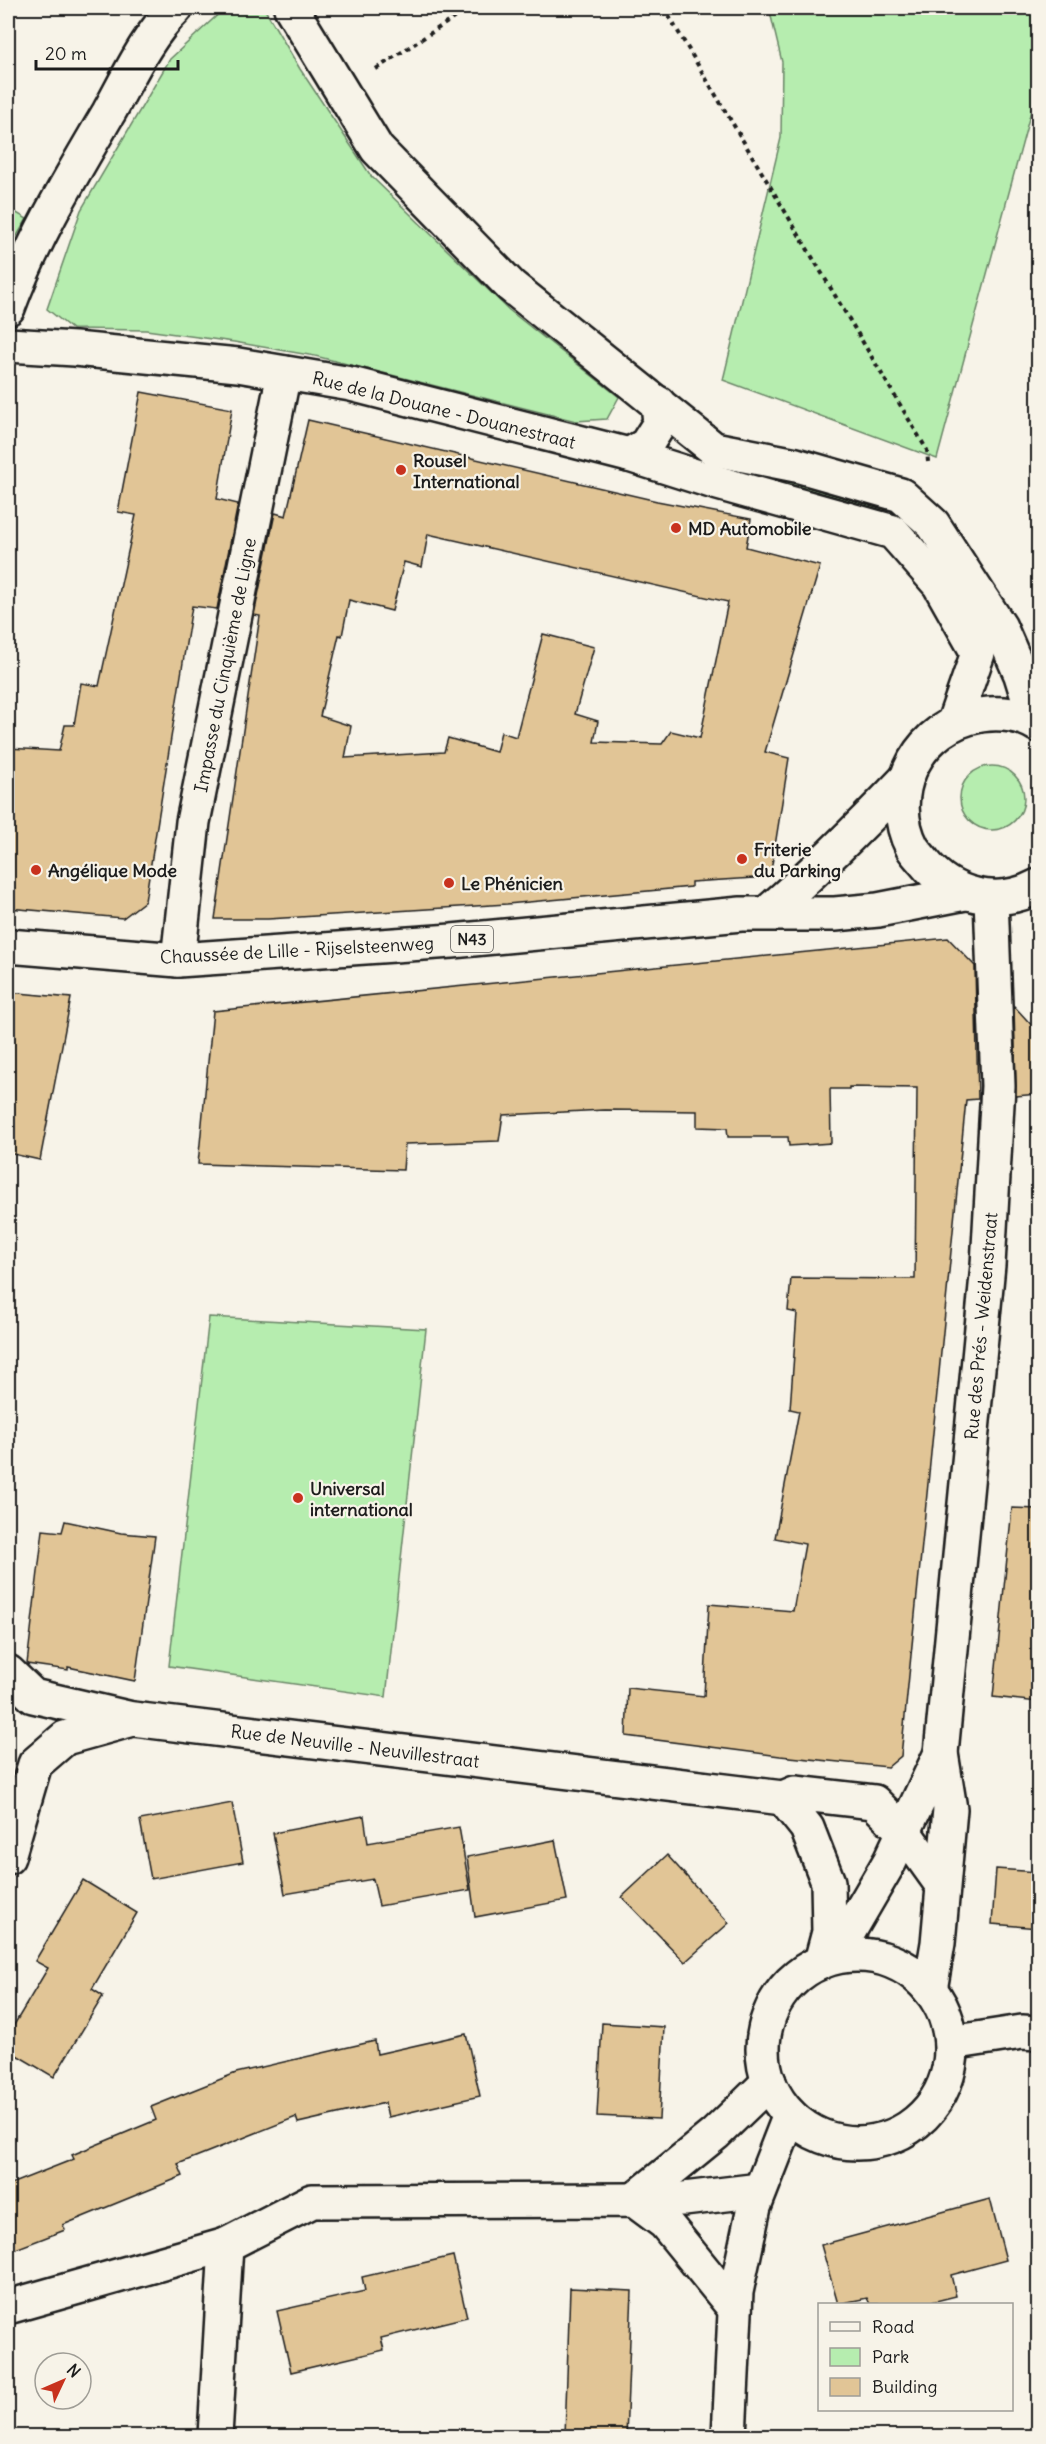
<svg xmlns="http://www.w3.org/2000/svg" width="1046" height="2444" font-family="Delius,sans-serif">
  <rect width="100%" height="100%" fill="#f7f3e8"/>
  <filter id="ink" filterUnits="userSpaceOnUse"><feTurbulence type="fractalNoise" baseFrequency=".0167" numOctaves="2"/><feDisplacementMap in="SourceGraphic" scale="12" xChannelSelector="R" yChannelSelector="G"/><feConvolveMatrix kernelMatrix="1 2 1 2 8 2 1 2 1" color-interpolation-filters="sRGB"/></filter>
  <g filter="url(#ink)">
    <g fill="#b6edaf" stroke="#698466" stroke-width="1.5">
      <path d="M225 8H264L300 69 371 176 509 310 619 397 607 419 576 421 315 356 234 342 146 330 72 329 47 309 81 210 170 59Z"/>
      <path d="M769 8H1038V85L937 459 723 380 781 138 782 62Z"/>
      <path d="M8 208 27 219 8 251Z"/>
      <path d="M721 460 894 503 887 511 718 473Z"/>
      <circle cx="992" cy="798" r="32"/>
      <path d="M209 1317 426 1329 386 1697 169 1666Z"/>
    </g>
    <g fill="#e1c596" stroke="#1c1c1c" stroke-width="1.5" fill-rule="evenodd">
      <path d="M141 392 232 409 217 499 238 504 217 609 192 606 145 901 123 918 8 908V748L59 751 65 725H74L81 683 99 686 136 515 118 512Z"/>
      <path d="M308 420 657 501 751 519 746 547 820 566 765 752 789 758 770 877 691 882V887L507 904 268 919H215L260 616 254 615 275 513 286 516ZM428 534 728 602 700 738 671 731 662 744 594 742 598 721 575 714 594 647 543 634 516 737 501 732 496 752 448 738 444 752 345 758 351 726 320 716 339 635 342 636 349 600 392 611 404 562 422 567Z"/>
      <path d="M948 938 975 966 978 1099 966 1100 901 1756 888 1767 780 1756 626 1736 628 1688 704 1696 709 1604 793 1611 805 1544 775 1538 799 1411 790 1409 797 1313 788 1311 791 1278 915 1279 917 1088 849 1087V1089H830L831 1143 789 1146 788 1137H728L727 1128 697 1127V1111L605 1110 503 1115 499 1141 405 1144 403 1170 198 1164 213 1011Z"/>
      <path d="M8 992 71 998 40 1160 8 1153Z"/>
      <path d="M1014 1006 1038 1032V1094L1016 1096Z"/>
      <path d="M1012 1508 1038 1509V1702L993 1697Z"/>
      <path d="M65 1521 121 1533 155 1536 135 1681 68 1667V1670L27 1664 43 1530 62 1532Z"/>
      <path d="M232 1803 243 1862 151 1879 140 1820Z"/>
      <path d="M364 1816 368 1843 459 1827 470 1890 379 1906 373 1879 285 1894 273 1833Z"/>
      <path d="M555 1840 567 1900 475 1917 467 1857Z"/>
      <path d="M667 1855 729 1923 685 1962 622 1897Z"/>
      <path d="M996 1869 1038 1872V1928L992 1924Z"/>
      <path d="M83 1880 137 1913 92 1989 103 1996 54 2077 8 2050V2035L48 1968 35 1961Z"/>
      <path d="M602 2023 664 2027 659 2119 597 2116Z"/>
      <path d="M466 2034 480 2096 388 2117 385 2103 298 2123 296 2117 178 2164 183 2176 63 2225 65 2230 8 2252V2185L74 2159 72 2155 156 2120 151 2107 236 2073 327 2052 375 2041 377 2054Z"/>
      <path d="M990 2199 1006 2260 951 2275 956 2296 924 2304H870L867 2298 838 2304 821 2245Z"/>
      <path d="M453 2256 467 2317 381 2338 384 2350 291 2372 277 2311 365 2291 362 2277Z"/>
      <path d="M570 2288 632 2291 626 2436H565Z"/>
    </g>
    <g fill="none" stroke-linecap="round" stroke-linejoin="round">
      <defs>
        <g id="minor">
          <path d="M291 8 377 149 511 286 714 449 796 465 901 495 933 524 1000 627 1021 675 1036 723"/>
          <path d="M8 308C33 239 72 175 109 112 129 76 147 36 176 8"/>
          <path d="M8 345 75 349 238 365 351 384 629 455 711 481 893 532 939 584 978 653 954 722"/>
          <path d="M629 455 646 445 660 423 658 403"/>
          <path d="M178 960 193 822 284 373"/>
          <path d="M8 1672 33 1696 128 1718"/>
          <path d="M8 1857 35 1764 65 1738 133 1719 783 1798"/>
          <circle cx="857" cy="2049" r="94"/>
          <path d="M834 1957 890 1861 941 1753"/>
          <path d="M821 1962 829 1932 828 1882 807 1828 783 1798 795 1793 874 1802 904 1832 942 1885"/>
          <path d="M930 1990 938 1943 950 1809 941 1753 988 1265 998 1086 991 898"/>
          <path d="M951 2043 1022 2032 1038 2033"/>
          <path d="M760 2190 684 2199 634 2200 715 2134 769 2082"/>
          <path d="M8 2307 226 2245 312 2201 634 2200 665 2223 735 2309"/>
          <path d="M215 2436 226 2245"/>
          <path d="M729 2436 736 2292 754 2207 790 2115"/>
        </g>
        <g id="major">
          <path d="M1038 725C1018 712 990 711 968 718 914 734 886 797 912 847 915 852 920 857 924 862 951 896 998 908 1038 886"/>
          <path d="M767 913C816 871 861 826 906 779"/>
          <path d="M8 946 178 960 452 941 741 914H835L878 910 965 893"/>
        </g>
      </defs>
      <use href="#minor" stroke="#1c1c1c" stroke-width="38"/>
      <use href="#major" stroke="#1c1c1c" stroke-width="38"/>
      <g stroke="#1c1c1c" stroke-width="4" stroke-dasharray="4.5 4.5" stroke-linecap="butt">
        <path d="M664 8 927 450 928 462"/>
        <path d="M376 69 469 8"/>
      </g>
      <use href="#minor" stroke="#f7f3e8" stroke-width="33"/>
      <use href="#major" stroke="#f7f3e8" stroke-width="33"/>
    </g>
  </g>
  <g fill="#c8321e" stroke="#f7f3e8" stroke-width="2">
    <circle cx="401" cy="470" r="6"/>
    <circle cx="676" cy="528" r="6"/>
    <circle cx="742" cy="859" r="6"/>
    <circle cx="36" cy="870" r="6"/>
    <circle cx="449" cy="883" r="6"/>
    <circle cx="298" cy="1498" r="6"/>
  </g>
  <g text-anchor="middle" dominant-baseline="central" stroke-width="4.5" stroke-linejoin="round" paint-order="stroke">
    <rect fill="#f7f3e8" stroke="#5e5c59" stroke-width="1.5" x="451" y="926" width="42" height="26" rx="4.5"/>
    <g font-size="16" font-weight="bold" fill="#1c1c1c">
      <text x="472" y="939">N43</text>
    </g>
    <g font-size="18" fill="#1c1c1c" stroke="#f7f3e8">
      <text transform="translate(444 410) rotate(14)">Rue de la Douane - Douanestraat</text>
      <text transform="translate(225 665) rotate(-79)">Impasse du Cinquième de Ligne</text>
      <text transform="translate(297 950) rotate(-3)">Chaussée de Lille - Rijselsteenweg</text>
      <text transform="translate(981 1326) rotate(-85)">Rue des Prés - Weidenstraat</text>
      <text transform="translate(355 1746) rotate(7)">Rue de Neuville - Neuvillestraat</text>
    </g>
    <g font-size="18" font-weight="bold" fill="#1c1c1c" stroke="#f7f3e8" text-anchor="start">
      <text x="413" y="460">Rousel<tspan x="413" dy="21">International</tspan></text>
      <text x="688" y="528">MD Automobile</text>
      <text x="754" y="849">Friterie<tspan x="754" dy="21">du Parking</tspan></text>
      <text x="48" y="870">Angélique Mode</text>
      <text x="461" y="883">Le Phénicien</text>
      <text x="310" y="1488">Universal<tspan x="310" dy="21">international</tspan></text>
    </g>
  </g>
  <rect width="1046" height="2444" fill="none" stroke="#f7f3e8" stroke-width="30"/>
  <rect x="15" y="15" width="1016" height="2414" fill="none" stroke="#1c1c1c" stroke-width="2" filter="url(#ink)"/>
  <rect x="818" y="2303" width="195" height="108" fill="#f7f3e8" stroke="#9f9d96" stroke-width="1.5"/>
  <rect x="830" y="2322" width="30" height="9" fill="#f7f3e8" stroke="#9f9d96" stroke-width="1.5"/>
  <text x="872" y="2333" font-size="18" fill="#1c1c1c">Road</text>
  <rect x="830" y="2348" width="30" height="18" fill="#b6edaf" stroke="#9f9d96" stroke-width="1.5"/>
  <text x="872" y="2363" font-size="18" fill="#1c1c1c">Park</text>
  <rect x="830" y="2378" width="30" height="18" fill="#e1c596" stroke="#9f9d96" stroke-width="1.5"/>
  <text x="872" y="2393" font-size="18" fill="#1c1c1c">Building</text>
  <g transform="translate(63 2381) rotate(46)"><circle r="28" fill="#f7f3e8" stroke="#9f9d96" stroke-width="1.5"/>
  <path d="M0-4.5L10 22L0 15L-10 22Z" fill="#c8321e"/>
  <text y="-9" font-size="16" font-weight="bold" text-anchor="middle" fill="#1c1c1c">N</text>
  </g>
  <path d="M36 60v9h142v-9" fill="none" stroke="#1c1c1c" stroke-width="3"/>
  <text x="45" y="60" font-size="18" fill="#1c1c1c" stroke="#f7f3e8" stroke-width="4.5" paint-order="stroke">20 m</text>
</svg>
